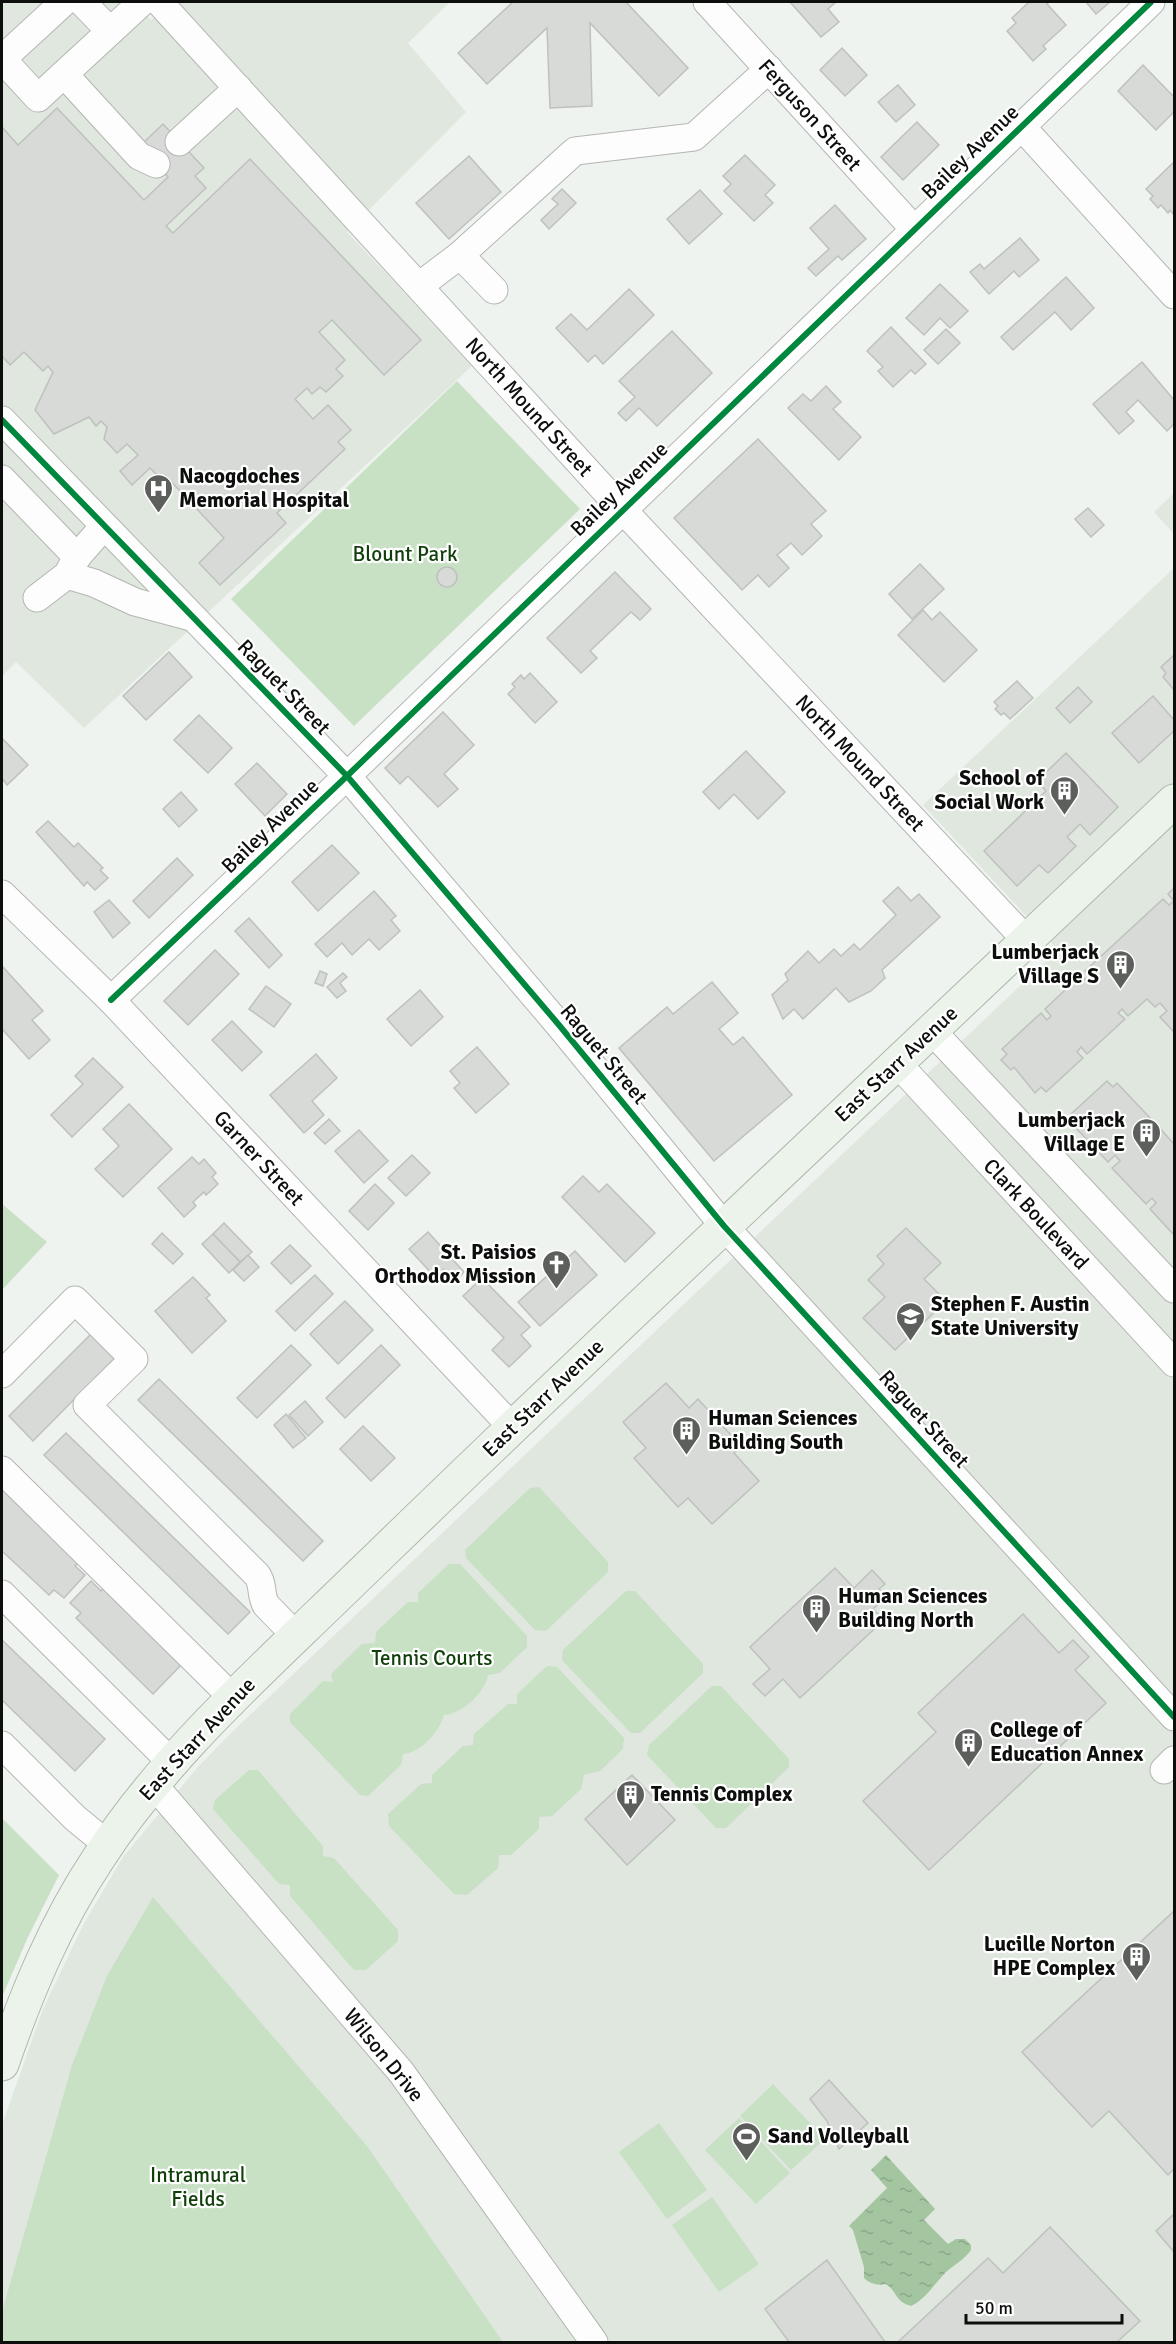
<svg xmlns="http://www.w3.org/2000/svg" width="1176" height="2344" font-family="Signika,sans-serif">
  <defs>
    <pattern id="water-ripples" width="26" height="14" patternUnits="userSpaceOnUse" patternTransform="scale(1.5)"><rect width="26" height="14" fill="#a3c59f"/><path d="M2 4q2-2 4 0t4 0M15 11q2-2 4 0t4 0" fill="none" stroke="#8ba888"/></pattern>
  </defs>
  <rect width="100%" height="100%" fill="#eff3ef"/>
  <g fill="#dfe7de">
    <path d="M2 2H135L151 20 171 2H450L408 43 466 112 347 232 473 365 84 728 16 662 2 676Z"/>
    <path d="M1174 493V534L1154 512Z"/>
    <path d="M1174 568V2342H2V2125L43 2009 83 1925 123 1857 197 1768 232 1732 1058 950 923 805Z"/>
  </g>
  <g fill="#c8e1c5">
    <path d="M457 381 580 509 354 726 231 599Z"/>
    <path d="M2 1204 47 1242 2 1290Z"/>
    <path d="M539 1487 608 1562V1572L546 1631 535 1630 466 1558 465 1550 530 1488Z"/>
    <path d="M449 1564H460L527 1636V1647L500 1673 488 1675C484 1693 464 1713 444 1715 439 1732 422 1752 403 1754L401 1765 368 1796 360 1795 290 1722V1714L323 1681 333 1682 331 1674 362 1644 375 1643 376 1632 408 1602H418V1593Z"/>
    <path d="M626 1591H635L703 1664V1673L640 1733H631L562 1660 563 1650Z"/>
    <path d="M547 1666 557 1667 624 1738 623 1749 600 1771 584 1775 581 1789 552 1816 539 1817V1829L511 1855H499L498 1868 467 1895 454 1894 389 1826 388 1814 421 1784 432 1783V1775L463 1746 473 1745 474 1734 508 1704H517V1694Z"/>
    <path d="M712 1686H721L789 1759V1767L726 1828H716L647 1755 649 1745Z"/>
    <path d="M249 1770H258L323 1846V1856L334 1858 398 1930V1941L366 1970H354L290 1896V1885L279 1884 213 1809 215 1800Z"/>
    <path d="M2 1818 59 1875 28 1937 2 1997Z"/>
    <path d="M153 1897 367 2146 503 2342H2V2312L72 2065 107 1976Z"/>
    <path d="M773 2084 825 2139 791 2170 740 2116Z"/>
    <path d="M739 2118 790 2173 756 2204 705 2150Z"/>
    <path d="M659 2123 707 2190 667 2219 619 2152Z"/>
    <path d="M712 2197 759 2264 719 2292 672 2225Z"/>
  </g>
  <path fill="url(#water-ripples)" d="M886 2155 935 2209 924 2220 948 2244 956 2239H965L971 2245V2250C964 2260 955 2264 946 2272 934 2284 926 2299 911 2306 894 2301 898 2292 886 2284 878 2286 870 2284 864 2278V2267L853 2230 849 2226 887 2188 871 2170Z"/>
  <g fill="#d7dad7" stroke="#bec1be" stroke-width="1.5">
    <path d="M513 2H626L688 68 659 96 590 23 592 106 550 108 547 28 487 84 458 53Z"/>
    <path d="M790 2H836L828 9 839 22 821 37Z"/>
    <path d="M1029 2H1049L1047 4 1066 25 1043 46 1046 49 1033 61 1007 31 1016 23 1012 18Z"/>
    <path d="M1086 2H1110L1096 14Z"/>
    <path d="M842 48 867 75 845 96 820 70Z"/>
    <path d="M1143 65 1174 97V112L1156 130 1118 91Z"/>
    <path d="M898 85 915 105 896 122 878 102Z"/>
    <path d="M57 108 144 200 168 177 139 147 163 124 204 168 195 176 206 188 166 226 173 233 250 159 421 340 384 375 332 320 319 332 345 360 336 369 343 376 326 392 320 387 312 394 307 388 295 399 313 419 328 405 351 430 338 442 345 449 277 513 286 523 220 585 199 563 224 538 165 475 161 479 150 468 132 485 120 471 138 455 127 444 117 453 104 439 107 427 101 421 96 426 89 417 54 434 35 410 53 372 48 366 43 371 24 352 10 365 2 356V127L18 145Z"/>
    <path d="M917 122 939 145 903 180 881 157Z"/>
    <path d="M745 155 775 185 765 195 773 203 754 221 724 191 731 184 723 176Z"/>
    <path d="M469 156 501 192 449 239 416 203Z"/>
    <path d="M1174 162V215L1170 210 1168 213 1161 205 1158 208 1150 199 1153 196 1146 189Z"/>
    <path d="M562 189 576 203 549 229 541 220 558 204 552 199Z"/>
    <path d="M700 190 722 214 689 244 667 219Z"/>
    <path d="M835 205 866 239 842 260 838 256 816 276 808 268 829 249 810 228Z"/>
    <path d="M1020 238 1039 260 1019 277 1014 271 989 294 970 272 980 264 984 269Z"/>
    <path d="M1066 277 1094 308 1071 330 1055 312 1013 350 1001 337Z"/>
    <path d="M940 284 968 311 950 328 940 318 924 335 906 318Z"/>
    <path d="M629 289 654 315 603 364 595 355 588 362 556 328 571 314 587 330Z"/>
    <path d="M891 327 926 364 915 374 911 370 893 387 878 371 883 367 867 351Z"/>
    <path d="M946 329 960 343 938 364 924 350Z"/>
    <path d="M672 331 712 373 657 426 639 408 626 421 618 413 635 397 619 381Z"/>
    <path d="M1142 362 1174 400V424L1167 431 1138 400 1126 412 1134 421 1119 434 1093 404Z"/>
    <path d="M826 386 841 402 833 409 861 437 839 460 788 408 803 394 811 401Z"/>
    <path d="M758 439 826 511 811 524 822 536 802 555 791 543 777 555 789 568 769 587 758 575 742 590 674 518Z"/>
    <path d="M1088 508 1104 525 1091 537 1075 519Z"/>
    <path d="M920 564 944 589 912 619 889 594Z"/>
    <circle cx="447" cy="577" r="10"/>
    <path d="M615 572 651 609 640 620 631 612 590 651 597 658 581 673 547 638Z"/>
    <path d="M923 610 932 620 940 612 977 650 944 682 898 635Z"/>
    <path d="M169 652 192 677 146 720 123 696Z"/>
    <path d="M1174 655V690L1163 677 1166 673 1161 667Z"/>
    <path d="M530 673 557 702 535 723 508 694 515 687 512 684 521 675 524 679Z"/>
    <path d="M1017 681 1033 698 1010 719 1004 713 1001 715 995 709 998 706 994 702Z"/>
    <path d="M1078 687 1092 702 1070 723 1056 708Z"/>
    <path d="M1153 696 1174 720V731L1139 763 1112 733Z"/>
    <path d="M443 712 474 745 444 774 458 789 438 807 408 776 400 784 385 768Z"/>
    <path d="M199 715 232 748 208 773 174 740Z"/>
    <path d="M2 738 28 765 7 785 2 778Z"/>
    <path d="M746 751 785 792 758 819 734 794 719 809 703 792Z"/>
    <path d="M1066 753 1118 807 1090 835 1080 824 1067 837 1076 846 1048 873 1039 865 1017 886 984 851 1046 791 1037 781Z"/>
    <path d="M257 763 287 794 265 816 235 784Z"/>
    <path d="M181 792 197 810 179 827 163 809Z"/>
    <path d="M48 821 74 847 78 843 103 868 100 870 108 878 95 890 87 882 84 886 36 832Z"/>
    <path d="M332 845 359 873 318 911 292 882Z"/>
    <path d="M177 858 193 875 149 918 133 901Z"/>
    <path d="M898 887 911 901 919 894 940 917 882 970 885 978 871 991 849 1002 836 988 803 1019 794 1009 783 1019 772 995 788 980 785 974 808 951 819 963 834 949 841 956 854 944 860 950 896 915 883 901Z"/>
    <path d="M1174 888V1032L1160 1017 1167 1011 1160 1003 1155 1007 1147 999 1128 1016 1122 1009 1118 1013 1125 1019 1087 1054 1081 1047 1077 1052 1083 1058 1046 1092 1041 1087 1035 1093 1014 1067 1011 1070 1001 1060 1007 1054 1002 1049 1041 1013 1047 1020 1051 1016 1045 1009 1081 975 1088 982 1092 978 1085 971 1163 899 1169 905 1174 901 1168 894Z"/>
    <path d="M374 891 396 916 391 920 400 931 379 950 369 939 352 955 342 943 327 957 315 944Z"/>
    <path d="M109 900 130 923 113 938 94 912Z"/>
    <path d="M249 918 282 955 269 968 235 931Z"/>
    <path d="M215 950 239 974 188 1025 164 1001Z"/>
    <path d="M2 966 43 1011 32 1020 50 1040 29 1059 2 1029Z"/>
    <path d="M320 971 327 974 323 986 315 983Z"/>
    <path d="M343 973 347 977 340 983 346 991 337 998 327 987Z"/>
    <path d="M712 982 738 1013 719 1029 733 1045 743 1037 792 1095 714 1161 619 1048 667 1007 673 1014Z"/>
    <path d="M266 986 291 1004 274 1027 249 1009Z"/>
    <path d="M420 990 443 1017 411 1046 387 1019Z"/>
    <path d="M232 1021 262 1052 242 1071 212 1040Z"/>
    <path d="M477 1047 509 1084 476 1113 454 1088 460 1083 450 1071Z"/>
    <path d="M316 1054 337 1078 312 1101 324 1115 304 1133 270 1095Z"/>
    <path d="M93 1058 123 1087 72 1137 51 1115 83 1084 75 1076Z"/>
    <path d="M1107 1081 1113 1087 1117 1083 1152 1120 1145 1127 1150 1132 1157 1125 1174 1144V1235L1150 1209 1156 1203 1152 1198 1146 1204 1112 1168 1120 1161 1115 1155 1108 1162 1074 1126 1078 1122 1071 1114Z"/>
    <path d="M129 1104 172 1149 123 1197 95 1169 119 1146 103 1129Z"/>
    <path d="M329 1119 340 1131 325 1144 314 1133Z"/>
    <path d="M359 1130 388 1161 364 1183 335 1151Z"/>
    <path d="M412 1155 430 1173 406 1196 388 1178Z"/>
    <path d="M192 1157 199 1164 204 1159 216 1173 212 1177 218 1184 206 1195 204 1192 193 1202 196 1206 184 1217 158 1188Z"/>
    <path d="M583 1176 599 1192 607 1184 655 1233 625 1262 562 1197Z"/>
    <path d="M375 1184 394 1203 368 1230 349 1211Z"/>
    <path d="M224 1223 252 1252 240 1262 213 1234Z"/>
    <path d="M906 1228 941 1263 924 1279 946 1301 895 1350 863 1318 885 1297 868 1280 884 1264 877 1256Z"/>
    <path d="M428 1232 464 1272 455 1281 444 1269 435 1277 409 1249Z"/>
    <path d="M162 1233 183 1254 173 1264 152 1244Z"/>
    <path d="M213 1234 240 1262 229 1273 202 1244Z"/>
    <path d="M290 1245 311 1266 291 1284 271 1263Z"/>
    <path d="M575 1251 597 1275 540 1326 518 1302Z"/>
    <path d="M248 1255 259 1267 244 1281 233 1270Z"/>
    <path d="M315 1275 333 1294 295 1331 276 1311Z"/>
    <path d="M193 1277 210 1295 206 1298 226 1321 192 1353 155 1311Z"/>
    <path d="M482 1278 530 1327 521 1335 531 1346 509 1367 492 1350 504 1338 463 1296Z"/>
    <path d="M345 1301 373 1330 338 1364 310 1334Z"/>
    <path d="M91 1334 115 1358 33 1441 9 1416Z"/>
    <path d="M291 1345 311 1365 257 1418 237 1398Z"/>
    <path d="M381 1345 400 1365 345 1418 326 1398Z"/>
    <path d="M159 1379 323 1541 303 1561 138 1400Z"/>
    <path d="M666 1383 689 1408 698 1399 741 1446 734 1453 759 1481 712 1524 688 1498 678 1507 634 1458 646 1448 623 1422Z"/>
    <path d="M305 1401 323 1422 308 1436 289 1415Z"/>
    <path d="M286 1414 306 1438 293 1448 274 1425Z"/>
    <path d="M363 1426 395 1458 371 1481 340 1449Z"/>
    <path d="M66 1433 250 1612 228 1634 44 1455Z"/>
    <path d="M2 1488 79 1562 75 1566 85 1575 64 1598 54 1590 49 1595 2 1551Z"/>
    <path d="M835 1568 854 1588 872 1570 885 1584 879 1589 886 1597 873 1609 884 1620 800 1698 783 1679 765 1696 753 1684 770 1669 750 1647Z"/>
    <path d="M91 1581 101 1591 105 1586 183 1663 153 1694 76 1618 81 1613 70 1603Z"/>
    <path d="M1023 1614 1059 1653 1073 1640 1089 1657 1075 1670 1106 1703 929 1870 863 1801 936 1732 918 1713Z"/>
    <path d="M2 1640 105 1739 75 1771 2 1700Z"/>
    <path d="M632 1775 675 1820 627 1865 585 1819Z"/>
    <path d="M1174 1911V2169L1168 2175 1109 2111 1092 2127 1022 2052Z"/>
    <path d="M829 2080 868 2123 839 2149 827 2121 810 2099Z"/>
    <path d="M1174 2214V2252L1156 2231Z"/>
    <path d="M1050 2227 1140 2321 1117 2342H898L988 2258 1003 2273Z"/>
    <path d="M827 2260 885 2342H789L765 2309Z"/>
  </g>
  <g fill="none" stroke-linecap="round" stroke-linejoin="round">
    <defs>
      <g id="minor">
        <path d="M64 2 2 59 38 98 142 2"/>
        <path d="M82 2 110 31"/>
        <path d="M159 2 622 509 1027 941"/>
        <path d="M707 2 914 229"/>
        <path d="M64 74 139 156 156 164"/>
        <path d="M1021 126 1174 295"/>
        <path d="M179 142 238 88"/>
        <path d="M460 255 575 151 694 137 769 69"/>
        <path d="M419 286 460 255 494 290"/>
        <path d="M2 420 347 776 559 1025 724 1226 1174 1717"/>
        <path d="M2 479 77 557"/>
        <path d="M67 575 94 583 135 602 191 617"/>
        <path d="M37 598 67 575 77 557 104 526"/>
        <path d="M2 894 111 1000 512 1427"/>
        <path d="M111 1000 347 776 1151 2"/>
        <path d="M932 1031 1174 1289"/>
        <path d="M898 1064 1174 1363"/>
        <path d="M2 1374 75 1300 134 1359 87 1405 257 1575C264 1584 260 1595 266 1605L296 1636"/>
        <path d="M2 1470 233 1698"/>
        <path d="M2 1594 172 1763"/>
        <path d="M2 1745 75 1818 108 1845"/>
        <path d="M1164 1770 1174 1760"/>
        <path d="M153 1784 401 2072 594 2342"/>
      </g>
      <path id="major" d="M2 2064C27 1992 56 1922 98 1859 158 1766 241 1689 320 1613 404 1532 487 1451 572 1371 772 1180 974 991 1174 801"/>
    </defs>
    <use href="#minor" stroke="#b3b6b2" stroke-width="29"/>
    <use href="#major" stroke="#abb9a9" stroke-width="35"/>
    <use href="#minor" stroke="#fdfdfd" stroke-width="27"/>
    <use href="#major" stroke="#ebf3ea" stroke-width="33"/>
    <defs>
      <g id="cycleway">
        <path d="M2 420 347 776 559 1025 724 1226 1174 1717"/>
        <path d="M111 1000 347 776 1151 2"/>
      </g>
    </defs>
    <use href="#cycleway" stroke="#fff" stroke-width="10"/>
    <use href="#cycleway" stroke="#00873e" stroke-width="6"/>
  </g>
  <defs>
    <symbol id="hospital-pin" viewBox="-11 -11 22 30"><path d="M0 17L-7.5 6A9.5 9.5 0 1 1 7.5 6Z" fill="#5c5f5c" stroke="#fff"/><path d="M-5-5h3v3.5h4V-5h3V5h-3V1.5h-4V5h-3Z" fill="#fff"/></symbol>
    <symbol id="building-pin" viewBox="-11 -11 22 30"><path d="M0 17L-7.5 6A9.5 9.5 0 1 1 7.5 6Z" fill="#5c5f5c" stroke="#fff"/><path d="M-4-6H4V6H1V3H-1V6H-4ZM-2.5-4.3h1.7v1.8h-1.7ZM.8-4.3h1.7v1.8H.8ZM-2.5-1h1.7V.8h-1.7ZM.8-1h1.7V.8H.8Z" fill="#fff"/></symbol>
    <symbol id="church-pin" viewBox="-11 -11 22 30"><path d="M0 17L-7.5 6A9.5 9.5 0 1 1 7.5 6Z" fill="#5c5f5c" stroke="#fff"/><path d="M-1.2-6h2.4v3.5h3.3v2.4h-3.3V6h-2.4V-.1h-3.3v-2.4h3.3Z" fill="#fff"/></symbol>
    <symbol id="university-pin" viewBox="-11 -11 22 30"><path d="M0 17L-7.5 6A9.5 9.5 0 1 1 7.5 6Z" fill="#5c5f5c" stroke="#fff"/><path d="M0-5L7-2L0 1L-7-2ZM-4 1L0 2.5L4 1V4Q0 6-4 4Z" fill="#fff"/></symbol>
    <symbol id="stadium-pin" viewBox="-11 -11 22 30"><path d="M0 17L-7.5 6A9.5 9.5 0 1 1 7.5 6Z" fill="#5c5f5c" stroke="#fff"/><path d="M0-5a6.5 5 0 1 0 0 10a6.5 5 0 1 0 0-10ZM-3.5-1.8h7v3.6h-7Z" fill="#fff"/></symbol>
  </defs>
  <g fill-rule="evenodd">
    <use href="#hospital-pin" x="142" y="472" width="33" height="45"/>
    <use href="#building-pin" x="1048" y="774" width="33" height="45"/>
    <use href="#building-pin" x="1104" y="948" width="33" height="45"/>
    <use href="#building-pin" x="1130" y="1116" width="33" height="45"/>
    <use href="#church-pin" x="540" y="1248" width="33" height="45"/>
    <use href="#university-pin" x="894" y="1300" width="33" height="45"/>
    <use href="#building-pin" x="670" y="1414" width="33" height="45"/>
    <use href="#building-pin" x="800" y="1592" width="33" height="45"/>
    <use href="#building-pin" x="952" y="1726" width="33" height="45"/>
    <use href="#building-pin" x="614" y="1778" width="33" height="45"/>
    <use href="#building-pin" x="1120" y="1940" width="33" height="45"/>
    <use href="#stadium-pin" x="730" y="2120" width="33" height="45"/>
  </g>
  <g text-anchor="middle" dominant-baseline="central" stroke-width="4.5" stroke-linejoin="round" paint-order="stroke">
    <g font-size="21" fill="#0d0f0d" stroke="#fff">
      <text transform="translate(810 115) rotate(48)">Ferguson Street</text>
      <text transform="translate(970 152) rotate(-44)">Bailey Avenue</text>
      <text transform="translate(529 407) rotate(48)">North Mound Street</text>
      <text transform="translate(619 489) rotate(-44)">Bailey Avenue</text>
      <text transform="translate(284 687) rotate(46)">Raguet Street</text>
      <text transform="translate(860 763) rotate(47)">North Mound Street</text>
      <text transform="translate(270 826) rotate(-44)">Bailey Avenue</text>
      <text transform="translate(604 1054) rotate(50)">Raguet Street</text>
      <text transform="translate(896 1064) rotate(-43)">East Starr Avenue</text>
      <text transform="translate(259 1158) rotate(47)">Garner Street</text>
      <text transform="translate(1036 1214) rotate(47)">Clark Boulevard</text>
      <text transform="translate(543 1398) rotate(-44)">East Starr Avenue</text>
      <text transform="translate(924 1419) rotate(48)">Raguet Street</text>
      <text transform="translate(197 1739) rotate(-47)">East Starr Avenue</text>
      <text transform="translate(384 2055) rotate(51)">Wilson Drive</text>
    </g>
    <g font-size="21" font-weight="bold" fill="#0d0f0d" stroke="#fff" text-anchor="start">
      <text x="179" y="476">Nacogdoches<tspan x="179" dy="24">Memorial Hospital</tspan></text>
      <text x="1044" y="778" text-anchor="end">School of<tspan x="1044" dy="24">Social Work</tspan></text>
      <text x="1099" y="952" text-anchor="end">Lumberjack<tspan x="1099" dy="24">Village S</tspan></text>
      <text x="1125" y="1120" text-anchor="end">Lumberjack<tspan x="1125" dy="24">Village E</tspan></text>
      <text x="536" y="1252" text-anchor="end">St. Paisios<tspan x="536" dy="24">Orthodox Mission</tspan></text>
      <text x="931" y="1304">Stephen F. Austin<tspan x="931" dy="24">State University</tspan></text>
      <text x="708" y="1418">Human Sciences<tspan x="708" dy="24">Building South</tspan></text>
      <text x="838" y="1596">Human Sciences<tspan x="838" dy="24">Building North</tspan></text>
      <text x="990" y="1730">College of<tspan x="990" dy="24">Education Annex</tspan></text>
      <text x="651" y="1794">Tennis Complex</text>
      <text x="1115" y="1944" text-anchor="end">Lucille Norton<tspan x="1115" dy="24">HPE Complex</tspan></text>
      <text x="768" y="2136">Sand Volleyball</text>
    </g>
    <g font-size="21" fill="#103f0a" stroke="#fff">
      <text x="405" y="554">Blount Park</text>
      <text x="432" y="1658">Tennis Courts</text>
      <text x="198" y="2175">Intramural<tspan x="198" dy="24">Fields</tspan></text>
    </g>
  </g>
  <rect width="1176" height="2344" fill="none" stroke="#0d0f0d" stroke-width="6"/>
  <path d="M966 2314v9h156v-9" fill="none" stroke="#0d0f0d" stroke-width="3"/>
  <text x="975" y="2314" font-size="18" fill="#0d0f0d" stroke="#ffffff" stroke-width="4.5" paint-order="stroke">50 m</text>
</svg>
